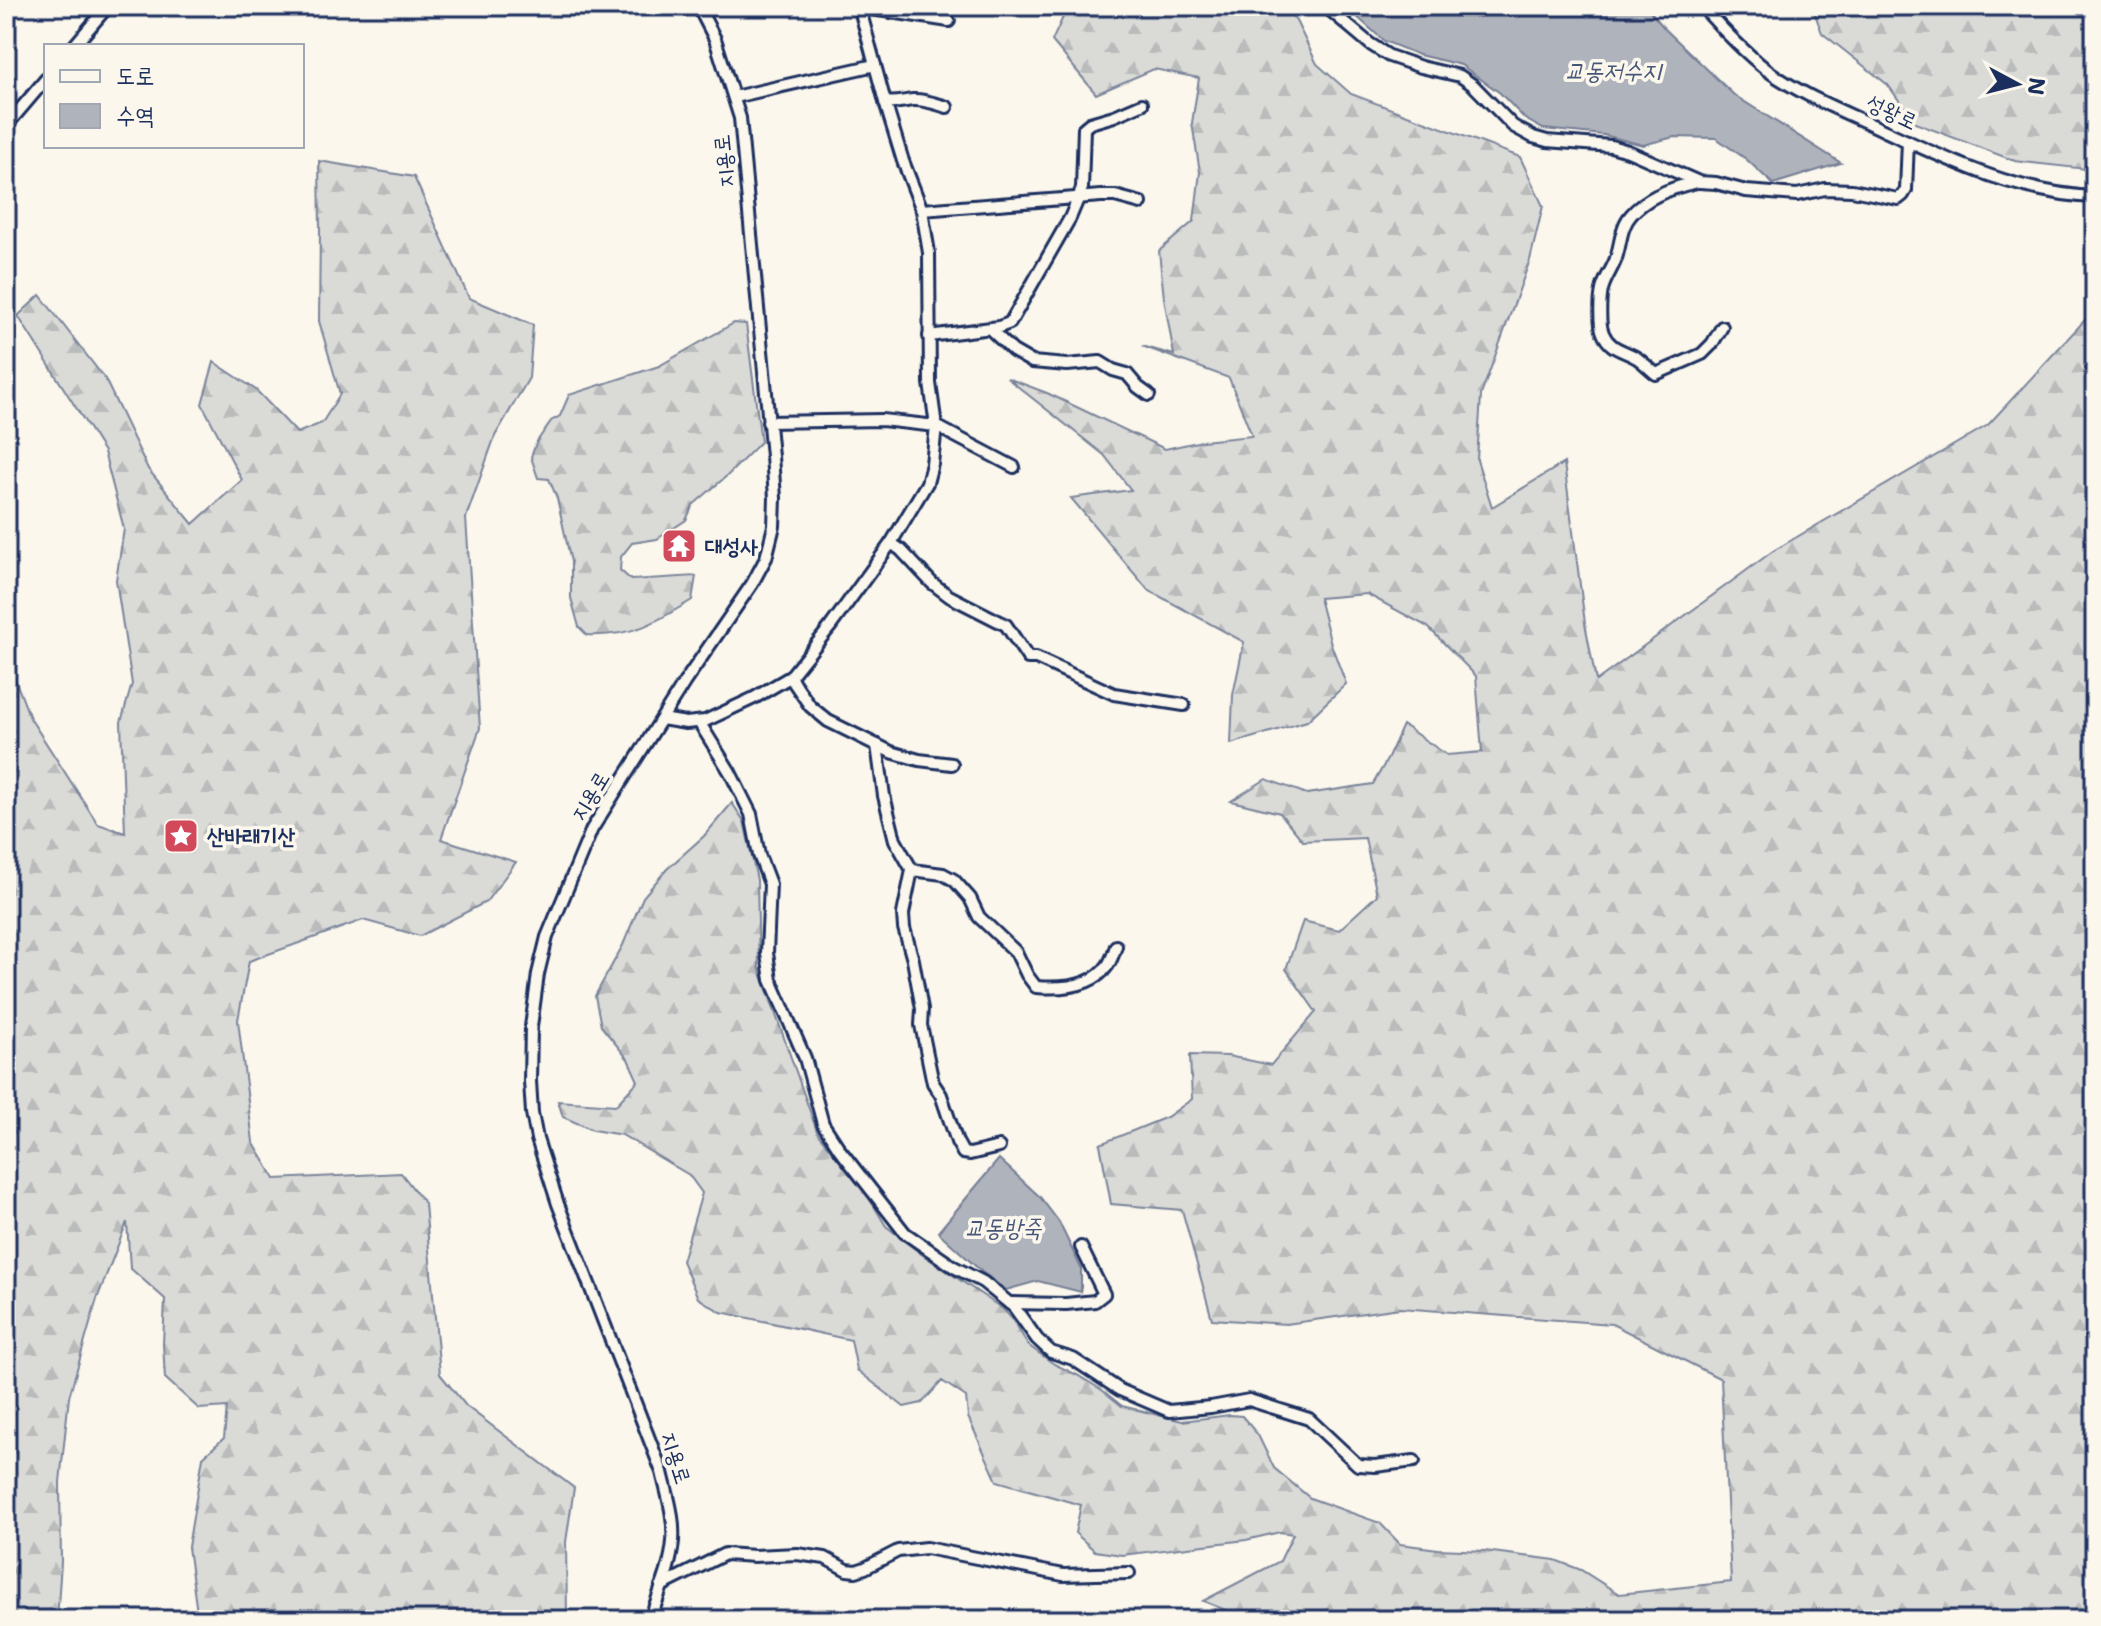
<svg xmlns="http://www.w3.org/2000/svg" width="2101" height="1626" font-family="'Shantell Sans','Poor Story',sans-serif">
  <defs>
    <pattern id="forest-firs" width="22" height="20" patternUnits="userSpaceOnUse" patternTransform="scale(2)"><rect width="22" height="20" fill="#dadad7"/><path d="M5 1l3.5 6h-7zM16 11l3.5 6h-7z" fill="#babbbb"/></pattern>
  </defs>
  <rect width="100%" height="100%" fill="#fbf7ec"/>
  <filter id="ink" filterUnits="userSpaceOnUse"><feTurbulence type="fractalNoise" baseFrequency=".0125" numOctaves="2"/><feDisplacementMap in="SourceGraphic" scale="16" xChannelSelector="R" yChannelSelector="G"/><feConvolveMatrix kernelMatrix="1 2 1 2 8 2 1 2 1" color-interpolation-filters="sRGB"/></filter>
  <g filter="url(#ink)">
    <g fill="url(#forest-firs)" stroke="#7a849a" stroke-width="2">
      <path d="M1068 6H1285L1296 21 1317 64 1351 94 1520 157 1543 206 1530 260 1481 395 1477 460 1492 507 1564 463 1585 623 1596 681 1773 551 1988 425 2095 309V1620H1250L1203 1601 1280 1561 1293 1534 1280 1532 1246 1540 1122 1555 1095 1551 1075 1533 1081 1505 997 1481 968 1417 966 1397 942 1381 922 1403 904 1407 857 1370 851 1340 721 1312 698 1298 682 1261 702 1193 689 1175 622 1135 593 1130 563 1117 558 1101 616 1105 638 1081 628 1059 601 1026 595 996 623 945 643 897 667 869 704 836 732 803 744 821 757 880 759 967 818 1134 868 1196 886 1226 920 1253 1003 1309 1014 1321 1028 1345 1054 1364 1077 1375 1102 1390 1122 1406 1182 1421 1230 1415 1242 1416 1258 1435 1274 1468 1310 1498 1380 1523 1400 1544 1438 1549 1485 1551 1555 1560 1581 1570 1619 1594 1731 1582 1721 1379 1612 1324 1400 1308 1286 1324 1212 1319 1182 1210 1111 1204 1100 1144 1167 1117 1192 1099 1190 1055 1228 1056 1271 1065 1316 1012 1286 969 1303 921 1339 930 1377 895 1365 838 1303 841 1280 813 1231 801 1266 779 1307 794 1373 784 1388 758 1403 725 1447 755 1482 752 1476 676 1428 627 1367 594 1319 598 1331 644 1346 684 1307 721 1231 744 1233 695 1244 642 1148 590 1071 498 1131 490 1104 455 1007 378 1047 393 1165 449 1202 441 1252 436 1229 378 1142 346 1174 355 1164 298 1159 251 1194 221 1200 172 1192 123 1199 78 1154 69 1096 94 1052 41Z"/>
      <path d="M1812 6H2095V170L2015 161 1915 123 1888 85 1822 33Z"/>
      <path d="M319 161 414 177 469 298 533 325 529 378 495 436 466 518 480 728 441 839 516 862 486 902 420 936 363 920 249 961 238 1020 253 1142 275 1179 401 1173 425 1204 440 1374 466 1406 574 1488 566 1542 567 1616 565 1620H198L188 1547 203 1457 224 1438 227 1407 199 1409 165 1378 163 1344 165 1299 130 1268 127 1222 97 1299 69 1397 60 1482 61 1562 57 1620H6V656L30 718 98 824 125 833 121 722 132 684 116 580 124 529 104 452 18 316 40 295 105 379 148 469 193 524 242 480 202 404 214 362 256 390 297 433 322 423 340 394 319 321 320 229Z"/>
      <path d="M734 323 746 324 761 442 729 474 693 505 686 520 657 539 632 543 621 557 620 570 631 580 696 576 692 600C655 623 632 637 587 635L579 627 571 598V562L557 498 549 479 538 478 531 457 536 443 551 421 560 416 569 395 659 366Z"/>
    </g>
    <g fill="#afb3bb" stroke="#747e96" stroke-width="2">
      <path d="M1345 6H1646L1665 29 1734 95 1841 163 1773 184 1746 159 1716 138 1674 137 1643 145 1604 135 1543 129 1525 119 1500 93 1461 65 1419 55 1384 41Z"/>
      <path d="M999 1159 1040 1197 1059 1222 1081 1268V1292L1038 1281 1006 1290 982 1272 938 1232Z"/>
    </g>
    <g fill="none" stroke-linecap="round" stroke-linejoin="round">
      <defs>
        <g id="minor">
          <path d="M1325 6 1370 44 1389 56 1421 67 1460 76 1473 85 1513 126 1533 137 1547 141 1611 146 1628 151 1699 182 1716 183 1746 191 1797 195 1825 189 1852 190 1898 199 1903 195 1906 190 1908 141"/>
          <path d="M1702 6C1722 29 1743 51 1767 70 1798 93 1835 108 1870 124 1942 157 2015 194 2095 197"/>
          <path d="M859 7 949 21"/>
          <path d="M74 46 108 6"/>
          <path d="M734 97 875 65"/>
          <path d="M885 102C896 104 903 101 913 100 924 99 936 104 947 107"/>
          <path d="M6 126 46 79"/>
          <path d="M1697 182C1674 187 1647 196 1631 215 1620 227 1621 246 1615 261 1611 271 1604 280 1602 290 1600 299 1599 325 1603 333 1610 350 1624 350 1637 358 1644 363 1650 369 1656 374L1702 354 1712 344 1722 327"/>
          <path d="M922 210 1101 196H1115L1141 203"/>
          <path d="M990 329 1013 351 1032 362 1067 365 1100 362 1113 370 1127 374 1138 387 1149 395"/>
          <path d="M929 336 999 327 1010 323 1070 218 1078 199 1082 188 1084 128 1090 123 1114 116 1142 104"/>
          <path d="M768 422 882 420 936 426 1014 467"/>
          <path d="M891 543 901 550 932 583 949 596 1006 625 1028 658H1036L1114 694 1184 705"/>
          <path d="M790 677 810 706 828 721 891 752 919 760 952 764"/>
          <path d="M662 719 686 723 705 721 754 698 790 677 830 627 891 543 927 483 932 464 936 426 930 383 929 253 922 210 903 161 885 102 859 6"/>
          <path d="M699 722 730 772 751 814 759 855 770 884 767 953 771 980 805 1058 823 1124 840 1150 905 1233 954 1267 983 1282 1014 1307 1037 1339 1051 1352 1073 1359 1120 1390 1169 1411 1211 1407 1249 1400 1309 1419 1358 1465 1375 1466 1414 1461"/>
          <path d="M877 745 884 796 895 840 912 870 903 914 904 928 913 960 922 1009 921 1025 933 1083 941 1095 957 1142 963 1153 970 1154 999 1147"/>
          <path d="M912 870 943 874 954 880 970 898 979 917 1016 952 1027 975 1036 987C1061 989 1093 987 1108 965 1112 959 1114 952 1116 946"/>
          <path d="M1009 1303 1066 1304 1095 1301 1104 1294 1081 1247"/>
          <path d="M661 1586 725 1554 754 1556 797 1554 825 1558 847 1570 856 1571 865 1568 898 1551 926 1548 1063 1575 1129 1573"/>
          <path d="M650 1620C658 1595 671 1568 673 1541 675 1517 667 1494 662 1472L558 1204 537 1139 532 1113 530 1081 531 1027 538 974 547 937 592 829 684 683 752 584 766 558 774 526 775 498 772 456 740 118 715 39 698 6"/>
        </g>
      </defs>
      <use href="#minor" stroke="#1b2f5e" stroke-width="16"/>
      <use href="#minor" stroke="#fbf7ec" stroke-width="10"/>
    </g>
  </g>
  <defs>
    <symbol id="temple-square" viewBox="-11 -11 22 22"><rect x="-9" y="-9" width="18" height="18" rx="4" fill="#d1495b" stroke="#fbf7ec"/><path d="M0-6L5-2H3V0L6.5 2.5H4V6H1.5V3h-3V6H-4V2.5H-6.5L-3 0V-2H-5Z" fill="#fff"/></symbol>
    <symbol id="sight-square" viewBox="-11 -11 22 22"><rect x="-9" y="-9" width="18" height="18" rx="4" fill="#d1495b" stroke="#fbf7ec"/><path d="M0-6L1.8-2.2L6-1.7L2.9 1.2L3.7 5.4L0 3.3L-3.7 5.4L-2.9 1.2L-6-1.7L-1.8-2.2Z" fill="#fff"/></symbol>
  </defs>
  <g fill-rule="evenodd">
    <use href="#temple-square" x="659" y="526" width="40" height="40"/>
    <use href="#sight-square" x="161" y="816" width="40" height="40"/>
  </g>
  <g text-anchor="middle" dominant-baseline="central" stroke-width="7" stroke-linejoin="round" paint-order="stroke">
    <g font-size="22" fill="#1b2f5e" stroke="#fbf7ec">
      <text transform="translate(1892 112) rotate(25)">성왕로</text>
      <text transform="translate(724 161) rotate(-96)">지용로</text>
      <text transform="translate(590 796) rotate(-59)">지용로</text>
      <text transform="translate(676 1458) rotate(72)">지용로</text>
    </g>
    <g font-size="22" font-weight="bold" fill="#1b2f5e" stroke="#fbf7ec" text-anchor="start">
      <text x="705" y="546">대성사</text>
      <text x="207" y="836">산바래기산</text>
    </g>
    <g font-size="24" font-style="italic" fill="#47577a" stroke="#fbf7ec">
      <text x="1613" y="71">교동저수지</text>
      <text x="1003" y="1228">교동방죽</text>
    </g>
  </g>
  <rect width="2101" height="1626" fill="none" stroke="#fbf7ec" stroke-width="32"/>
  <rect x="16" y="16" width="2069" height="1594" fill="none" stroke="#1b2f5e" stroke-width="3" filter="url(#ink)"/>
  <rect x="44" y="44" width="260" height="104" fill="#fbf7ec" stroke="#a1a7b3" stroke-width="2"/>
  <rect x="60" y="70" width="40" height="12" fill="#fbf7ec" stroke="#a1a7b3" stroke-width="2"/>
  <text x="116" y="84" font-size="24" fill="#1b2f5e">도로</text>
  <rect x="60" y="104" width="40" height="24" fill="#afb3bb" stroke="#a1a7b3" stroke-width="2"/>
  <text x="116" y="124" font-size="24" fill="#1b2f5e">수역</text>
  <g transform="translate(2017 84) rotate(97)" stroke="#fbf7ec" stroke-width="6" paint-order="stroke">
  <path d="M0-6L14 30L0 20L-14 30Z" fill="#1b2f5e"/>
  <text y="-12" font-size="22" font-weight="bold" text-anchor="middle" fill="#1b2f5e">N</text>
  </g>
</svg>
